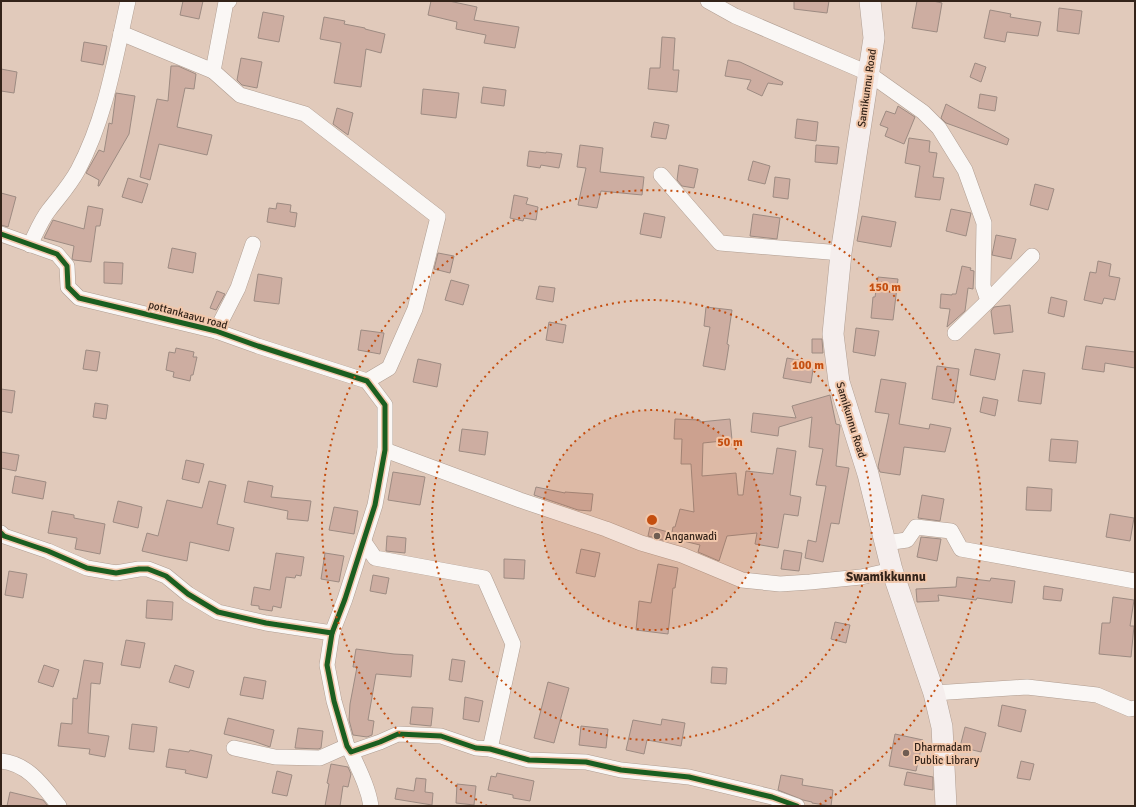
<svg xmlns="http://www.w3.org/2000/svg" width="1136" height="807" font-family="Signika,sans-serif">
  <rect width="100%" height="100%" fill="#e1cabb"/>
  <g fill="#cdada1" stroke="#9d8b82">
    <path d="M183 1H203L199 19 180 15Z"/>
    <path d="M431 1H449L477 7 474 20 519 27 515 48 484 43 486 35 456 29 457 22 428 15Z"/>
    <path d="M794 1H829L827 13 794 9Z"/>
    <path d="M917 1H933L942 3 937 32 912 28Z"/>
    <path d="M1059 8 1082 11 1079 34 1057 31Z"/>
    <path d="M990 10 1011 14 1010 17 1041 22 1038 36 1007 32 1005 42 984 38Z"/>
    <path d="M263 12 284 16 279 42 258 38Z"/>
    <path d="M324 17 345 21 344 24 365 28V29L385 34 381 53 366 49 361 87 334 83 341 43 320 39Z"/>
    <path d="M662 37 675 38 673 70H679L677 92 648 89 650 68H660Z"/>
    <path d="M84 42 107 46 103 65 81 61Z"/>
    <path d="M241 58 262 62 257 88 242 85 237 80Z"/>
    <path d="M728 60 740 62 783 82 782 85 768 83 762 96 747 89 751 80 725 76Z"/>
    <path d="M975 63 986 67 981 82 970 77Z"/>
    <path d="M171 66H178L196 74 194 89 185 88 177 127 212 135 207 155 159 144 150 180 140 177 157 99 168 101Z"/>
    <path d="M1 69 17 72 14 93 1 91Z"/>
    <path d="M483 87 506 90 504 106 481 103Z"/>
    <path d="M423 89 459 93 456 118 421 114Z"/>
    <path d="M116 93 135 96 129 134 99 186H98L99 180 86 173 99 150 104 152 109 123 112 124Z"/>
    <path d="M980 94 997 97 995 111 978 108Z"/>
    <path d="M946 104 1009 139 1007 145 946 123 941 118Z"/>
    <path d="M898 106 915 117 904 144 885 136 888 128 880 125 886 111 895 114Z"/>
    <path d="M337 108 353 113 348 135 333 124Z"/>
    <path d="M797 119 818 122 816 141 795 138Z"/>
    <path d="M654 122 669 125 666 139 651 137Z"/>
    <path d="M909 138 930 141 929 152 937 153 933 177 944 178 940 200 915 197 920 166 905 163Z"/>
    <path d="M580 145 603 148 600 172 644 177 642 195 601 191 597 208 578 205 586 168 577 167Z"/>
    <path d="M816 145 839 147 837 164 815 162Z"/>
    <path d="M529 151 546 153V152L562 154 559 168 541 165 540 168 527 166Z"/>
    <path d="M753 161 770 166 765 184 748 180Z"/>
    <path d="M679 165 698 169 694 188 682 186 677 180Z"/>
    <path d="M775 177 790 179 788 199 773 197Z"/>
    <path d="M128 178 148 184 142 203 122 197Z"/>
    <path d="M1035 184 1054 189 1048 210 1030 205Z"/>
    <path d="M1 193 16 197 8 227 1 225Z"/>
    <path d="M514 195 528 198 526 204 538 207 536 220 524 218 523 221 510 218Z"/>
    <path d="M277 203 291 205 290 212 297 213 295 227 267 222 269 208 276 209Z"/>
    <path d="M88 206 103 209 100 226H96L91 262 74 260 72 259 74 246 44 238 53 220 84 229Z"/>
    <path d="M951 209 971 213 966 236 946 231Z"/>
    <path d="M644 213 665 217 661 238 640 234Z"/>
    <path d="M753 214 780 218 777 239 750 236Z"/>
    <path d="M862 216 896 222 891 247 857 241Z"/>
    <path d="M996 235 1016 239 1011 259 992 255Z"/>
    <path d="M172 248 196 253 193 273 168 268Z"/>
    <path d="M438 253 454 256 450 273 434 269Z"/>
    <path d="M1098 261 1111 264 1109 276 1120 278 1115 300 1104 298 1102 304 1084 300 1090 272 1096 273Z"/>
    <path d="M104 262 123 263 122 284 104 283Z"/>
    <path d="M962 266 971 268 970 270 974 271 973 289 968 288 965 311 947 327 950 309 940 308 941 294 952 295V294H956Z"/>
    <path d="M258 274 282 278 279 304 254 301Z"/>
    <path d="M878 277 898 279 893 320 871 318 873 297H875Z"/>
    <path d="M451 280 469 285 463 305 445 300Z"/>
    <path d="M539 286 555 288 553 302 536 299Z"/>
    <path d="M217 291 225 294 216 310 210 308Z"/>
    <path d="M1051 297 1067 301 1064 317 1048 313Z"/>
    <path d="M1010 305 1013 332 994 334 991 311 994 307Z"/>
    <path d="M706 307 732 310 727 344 729 345 725 370 703 366 710 327 704 326Z"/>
    <path d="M549 322 566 325 563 343 546 340Z"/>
    <path d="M856 328 879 331 875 356 853 352Z"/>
    <path d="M361 330 384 333 380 354 358 350Z"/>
    <path d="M812 339H822L823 353H812Z"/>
    <path d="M1086 346 1135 352V368L1105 363 1104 372 1082 369Z"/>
    <path d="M176 348 194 352 193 357H197L193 375H191L190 381 173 377 174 372 166 370 169 352 175 353Z"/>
    <path d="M975 349 1000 354 995 380 970 375Z"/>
    <path d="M86 350 100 352 97 371 83 369Z"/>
    <path d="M787 358 814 363 811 383 783 378Z"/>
    <path d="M418 359 441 364 437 387 413 382Z"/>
    <path d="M937 366 959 369 954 403 932 399Z"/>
    <path d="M1023 370 1045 373 1041 404 1018 401Z"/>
    <path d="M881 379 906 383 899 424 929 429 930 424 951 428 945 452 904 447 900 475 880 472 878 467 889 414 875 412Z"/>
    <path d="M1 389 15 391 12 413 1 411Z"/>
    <path d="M830 395 836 424 840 425 836 466 849 468 839 524 831 523 823 562 805 558 808 540 816 542 826 486 816 485 823 449 809 447 812 417 779 427 778 436 751 432 753 413 796 418 792 406Z"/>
    <path d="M983 397 998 400 995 416 980 412Z"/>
    <path d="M95 403 108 405 106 419 93 417Z"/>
    <path d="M675 419 700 420V422L730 419 732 440 703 443 702 476 736 473 738 495H743L746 471 773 474 777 448 796 451 790 495 801 497 798 516 784 514 778 548 755 544 757 533 727 536 719 561 698 552 700 545 671 538 673 527H675L680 509 694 512 691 464H681L682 439H674Z"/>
    <path d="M462 429 488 432 485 455 459 451Z"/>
    <path d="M1051 439 1078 441 1076 463 1049 461Z"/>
    <path d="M1 452 19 455 16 471 1 468Z"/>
    <path d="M186 460 204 464 199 483 182 479Z"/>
    <path d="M393 472 425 477 420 505 388 500Z"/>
    <path d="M15 476 46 482 43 499 12 493Z"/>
    <path d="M209 481 226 485 217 524 234 528 229 551 190 542 187 561 163 556 142 551 147 533 158 536 167 500 202 508Z"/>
    <path d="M248 481 273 486 271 497 311 501 308 521 287 519 288 511 244 502Z"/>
    <path d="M536 487 565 493V492L593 494 591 511 578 510 534 495Z"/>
    <path d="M1027 487 1052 489 1051 511 1026 510Z"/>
    <path d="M922 495 944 499 940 521 918 518Z"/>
    <path d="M118 501 142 507 138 528 113 522Z"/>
    <path d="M334 507 358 511 354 534 329 530Z"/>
    <path d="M52 511 74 515V518L105 524 100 554 75 549 77 538 48 533Z"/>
    <path d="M1110 514 1134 518 1130 541 1106 537Z"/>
    <path d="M650 527 668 532 666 541 648 536Z"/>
    <path d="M387 536 406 538 405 553 386 551Z"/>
    <path d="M921 537 941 539 937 561 917 557Z"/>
    <path d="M581 549 600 553 595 577 576 573Z"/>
    <path d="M784 550 802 553 799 571 781 569Z"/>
    <path d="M276 553 304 557 301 576 296 575 295 578 286 577 281 608 273 606 272 611 259 609V606L251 605 254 587 270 590Z"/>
    <path d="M325 553 344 556 339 582 321 579Z"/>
    <path d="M504 559 525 560 524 579 504 578Z"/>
    <path d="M658 564 678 568 675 588H673L668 634 636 630 639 601 651 603Z"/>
    <path d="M9 571 27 574 23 598 5 595Z"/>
    <path d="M373 575 389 578 386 594 370 591Z"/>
    <path d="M957 577 990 581 991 578 1015 581 1012 603 977 598 976 600 938 595 939 601 917 602 916 589 956 587Z"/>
    <path d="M1044 586 1063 589 1061 601 1043 599Z"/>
    <path d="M1113 597 1134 600 1130 626H1134L1131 657 1099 654 1102 623H1110Z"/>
    <path d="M147 600 173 602 172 620 146 618Z"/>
    <path d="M835 622 850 625 846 643 831 639Z"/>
    <path d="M126 640 145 643 140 668 121 665Z"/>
    <path d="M356 649 394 654 413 655 411 677 376 674 368 720 374 721 372 735 367 737 353 735 349 720 350 704 357 667H353Z"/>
    <path d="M452 659 465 661 462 682 449 680Z"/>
    <path d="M84 660 103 663 100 684 91 683 88 733 109 736 105 757 89 754 90 749 58 746 61 723 72 724 73 698 77 699Z"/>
    <path d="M44 665 59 670 53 687 38 682Z"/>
    <path d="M175 665 194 671 189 688 169 682Z"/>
    <path d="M712 667 727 668 726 684 711 683Z"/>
    <path d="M244 677 266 681 263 699 240 695Z"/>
    <path d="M548 682 569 688 554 743 534 738Z"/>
    <path d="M465 697 483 701 479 722 463 719Z"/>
    <path d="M1002 705 1026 710 1021 732 998 726Z"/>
    <path d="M412 707 433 708 431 726 410 724Z"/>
    <path d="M228 718 274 730 270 747 253 741 224 734Z"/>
    <path d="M662 719 685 723 681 746 647 740 644 754 626 750 633 720 661 725Z"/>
    <path d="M132 724 157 727 154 752 129 749Z"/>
    <path d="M581 726 608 729 606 748 579 745Z"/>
    <path d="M965 727 986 733 981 752 960 747Z"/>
    <path d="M298 728 323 731 321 748 318 749 295 748Z"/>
    <path d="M895 734 923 740 916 771 889 766Z"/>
    <path d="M169 749 189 752 190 750 212 755 207 778 185 773 186 770 166 767Z"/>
    <path d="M1021 761 1034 764 1030 780 1017 778Z"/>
    <path d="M331 764 348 767 351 774 348 787 343 786 340 806H325L329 784 327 783Z"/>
    <path d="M277 771 292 775 287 796 272 793Z"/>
    <path d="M907 772 933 777V790L904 785Z"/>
    <path d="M497 773 534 781 530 801 513 798V795L488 790 491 776 496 777Z"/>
    <path d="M781 775 803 779 802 785 833 790 831 806 812 803V802L803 800 778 790Z"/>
    <path d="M416 778 426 779 425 792 433 793 432 805 395 799 397 788 414 791Z"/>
    <path d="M457 784 476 786 474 805 456 803Z"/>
    <path d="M10 792 43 800 48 806H7Z"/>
  </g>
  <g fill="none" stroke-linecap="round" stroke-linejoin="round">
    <defs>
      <g id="street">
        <path d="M708 1 735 16 868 73 923 112 939 128 965 170 984 223 983 286 988 301 955 333"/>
        <path d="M121 33 213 71 226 2 229 1"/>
        <path d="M213 71 240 95 305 114 438 217 415 309 389 368 367 381"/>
        <path d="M661 175 720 243 841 253"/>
        <path d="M1 234 57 254 67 266 68 287 79 298 216 331 258 346 367 381 385 405V450L375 505 345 599 332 633"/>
        <path d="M30 245C36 233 41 220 49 210 59 197 70 185 78 170 106 117 115 59 128 1"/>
        <path d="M988 301 1032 256"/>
        <path d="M216 331 238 288 253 244"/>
        <path d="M385 450 520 500 606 529 641 543 682 555 742 580 780 584 810 582 861 577 892 570"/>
        <path d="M1 533 4 536 48 551 87 568 116 573 139 569H148L166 576 188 594 218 612 266 623 332 633 327 665 334 701 347 746 351 752 380 742 398 734 441 736 476 748 490 749 529 760 586 762 621 770 689 777 772 797 797 806"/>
        <path d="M364 542 375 558 484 578 513 644 490 749"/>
        <path d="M885 543 907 540 916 527 951 531 961 549 1135 581"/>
        <path d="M934 693 1027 687 1097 695 1130 709 1135 708"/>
        <path d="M234 748 275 757 320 758 347 746"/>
        <path d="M351 752C359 770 368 787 371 806"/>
        <path d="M1 761C29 764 43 786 59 806"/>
      </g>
      <path id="secondary" d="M870 1 874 38 841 253 833 334 839 382 868 474 892 570 934 693 942 727 946 806"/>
    </defs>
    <use href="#street" stroke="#b09e92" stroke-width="16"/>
    <use href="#secondary" stroke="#b09e92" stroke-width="22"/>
    <use href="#street" stroke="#faf7f5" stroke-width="15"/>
    <use href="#secondary" stroke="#f5eeed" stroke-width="21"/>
    <defs>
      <g id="cycleway">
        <path d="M1 234 57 254 67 266 68 287 79 298 216 331 258 346 367 381 385 405V450L375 505 345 599 332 633"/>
        <path d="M1 533 4 536 48 551 87 568 116 573 139 569H148L166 576 188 594 218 612 266 623 332 633 327 665 334 701 347 746 351 752 380 742 398 734 441 736 476 748 490 749 529 760 586 762 621 770 689 777 772 797 797 806"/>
      </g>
    </defs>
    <use href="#cycleway" stroke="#f1c7ab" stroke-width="8"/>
    <use href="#cycleway" stroke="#1b5e20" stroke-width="5"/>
  </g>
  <circle cx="652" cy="520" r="110" fill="#c44e0f" fill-opacity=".12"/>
  <g fill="none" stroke="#c44e0f" stroke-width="2" stroke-dasharray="2 4">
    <circle cx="652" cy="520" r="110"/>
    <circle cx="652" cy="520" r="220"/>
    <path d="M487 806A330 330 0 1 1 817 806"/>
  </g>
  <g fill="#705d52" stroke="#f1c7ab" stroke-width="1.5">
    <circle cx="657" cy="536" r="4"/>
    <circle cx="906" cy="753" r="4"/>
  </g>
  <g text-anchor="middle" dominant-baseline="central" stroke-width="4" stroke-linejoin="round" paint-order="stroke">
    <g font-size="11" fill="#332319" stroke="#f1c7ab">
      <text transform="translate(867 88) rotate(-82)">Samikunnu Road</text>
      <text transform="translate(188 315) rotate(15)">pottankaavu road</text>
      <text transform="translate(851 420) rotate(73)">Samikunnu Road</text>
    </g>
    <g font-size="11" fill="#332319" stroke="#f1c7ab" text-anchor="start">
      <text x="665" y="536">Anganwadi</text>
      <text x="914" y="747">Dharmadam<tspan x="914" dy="13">Public Library</tspan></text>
    </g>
    <g font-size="13" font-weight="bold" fill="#332319" stroke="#f1c7ab">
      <text x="886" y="577">Swamikkunnu</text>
    </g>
  </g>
  <circle cx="652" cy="520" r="6" fill="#c44e0f" stroke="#f1c7ab" stroke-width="2"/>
  <g font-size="12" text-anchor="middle" font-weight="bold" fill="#c44e0f" stroke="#f1c7ab" stroke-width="4" stroke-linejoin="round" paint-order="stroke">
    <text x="885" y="291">150 m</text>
    <text x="808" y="369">100 m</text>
    <text x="730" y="446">50 m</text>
  </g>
  <rect width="1136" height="807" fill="none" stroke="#332319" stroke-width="4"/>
</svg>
